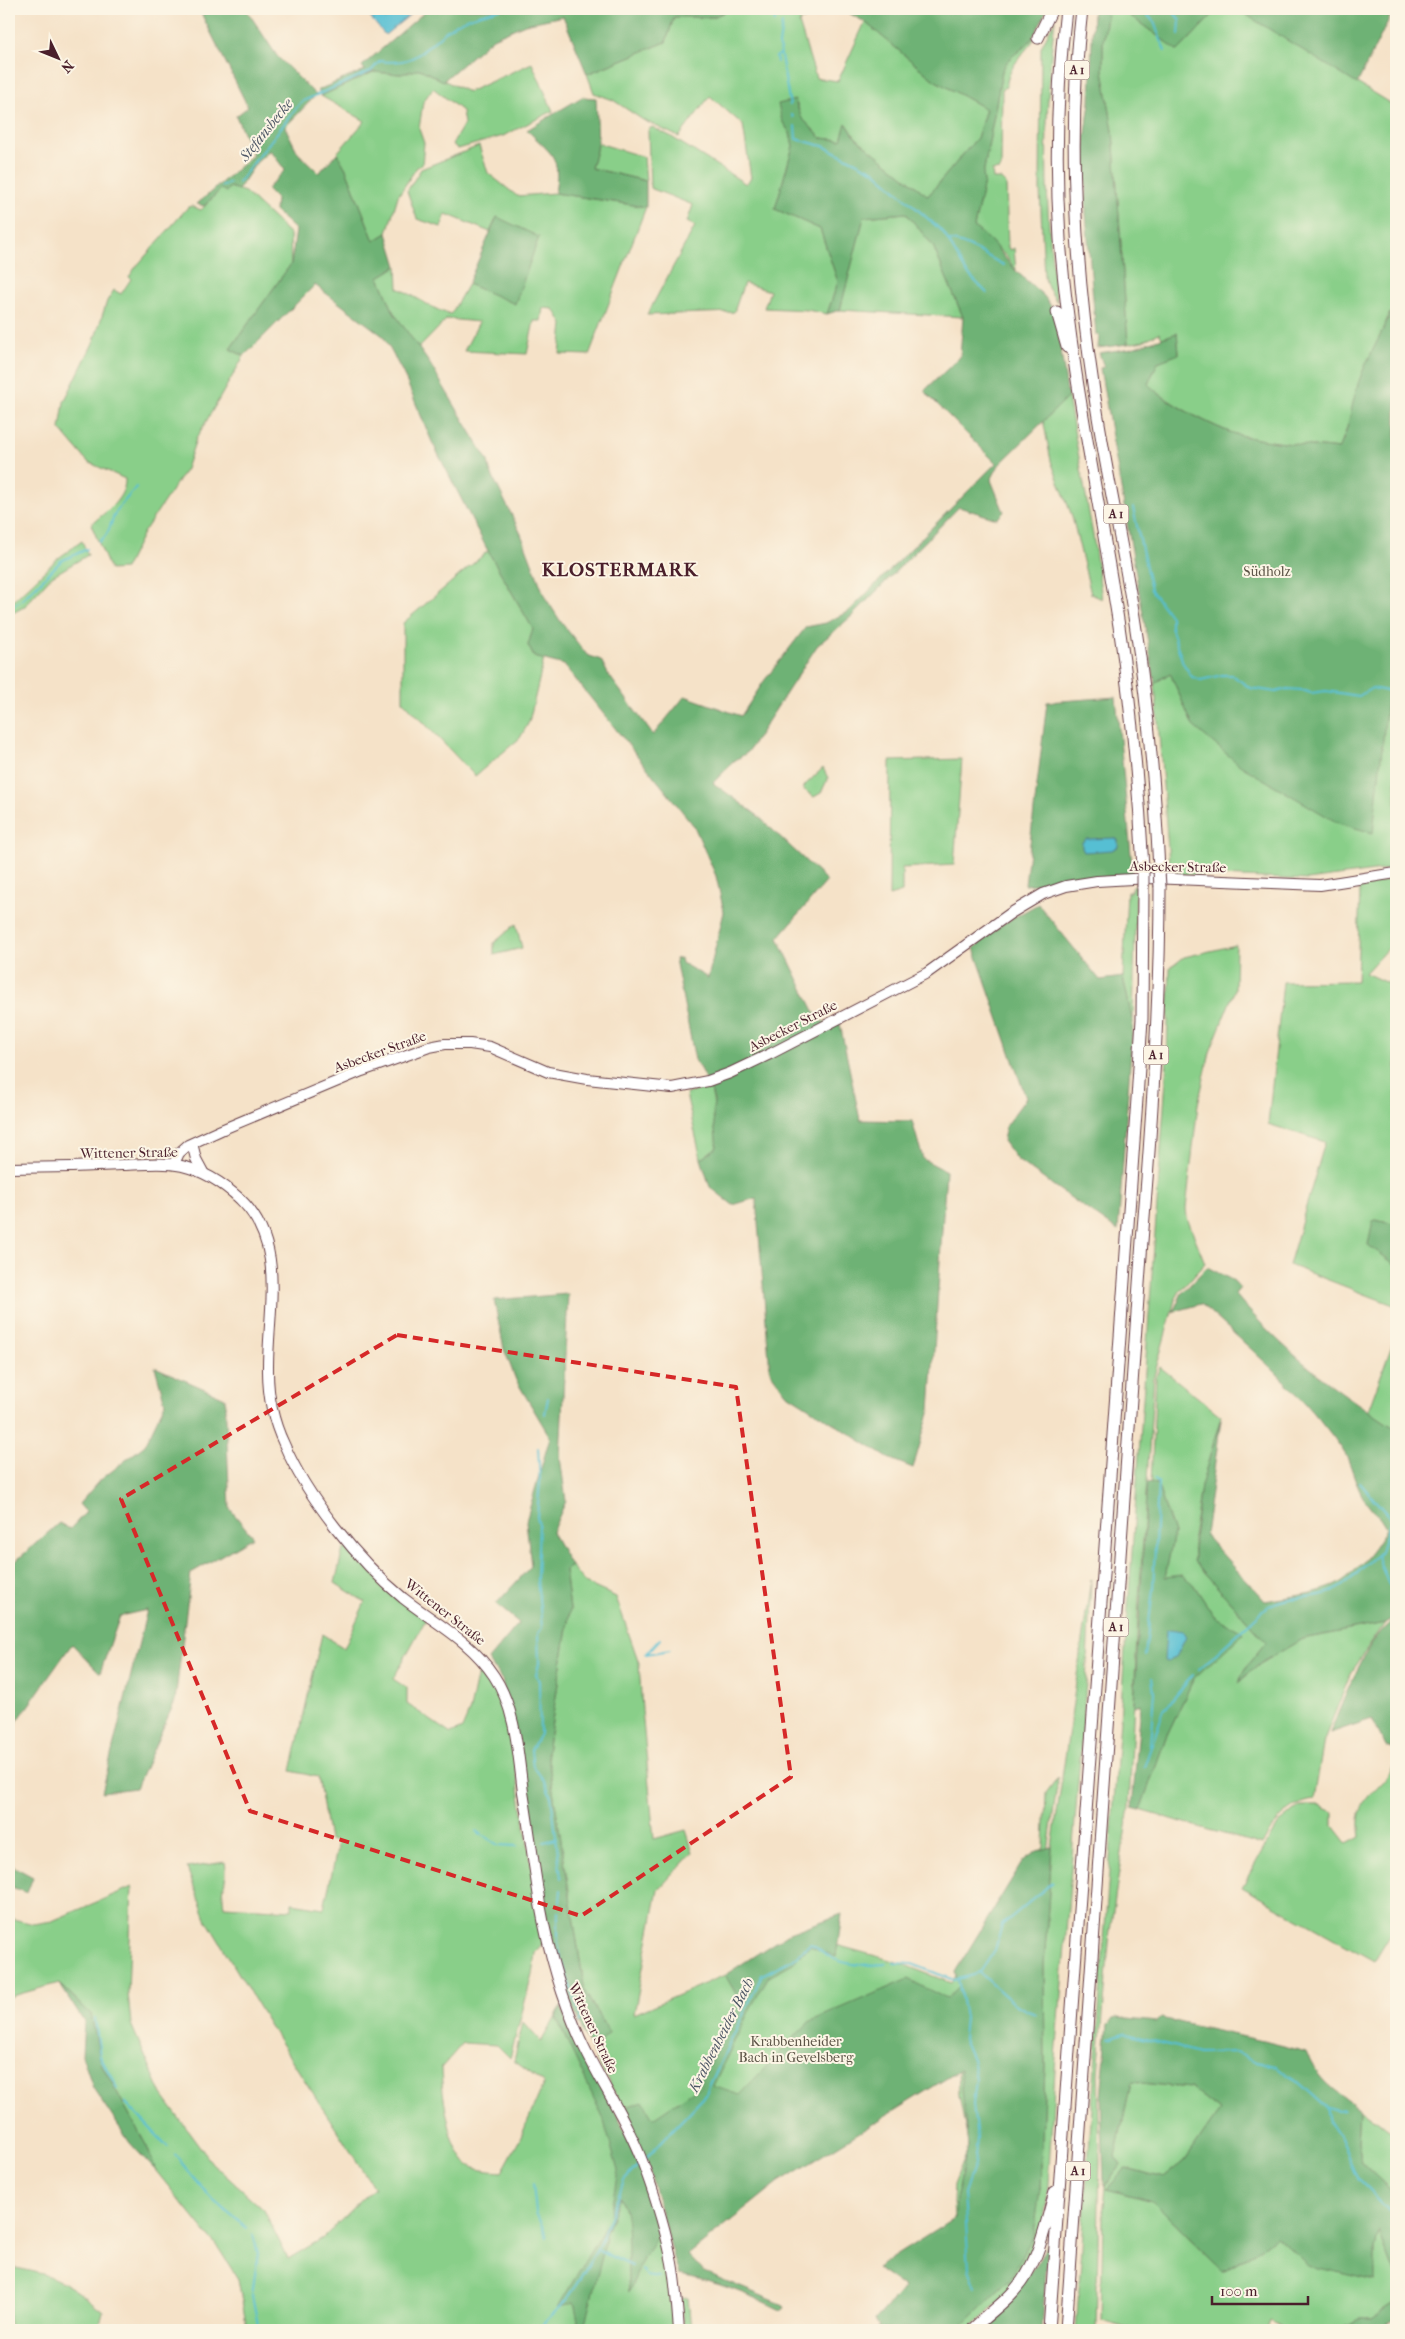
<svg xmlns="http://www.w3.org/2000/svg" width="1405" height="2339" font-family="'IM FELL French Canon',serif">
  <rect width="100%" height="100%" fill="#fcf5e5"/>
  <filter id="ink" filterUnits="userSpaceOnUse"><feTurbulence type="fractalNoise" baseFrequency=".02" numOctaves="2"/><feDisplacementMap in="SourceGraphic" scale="10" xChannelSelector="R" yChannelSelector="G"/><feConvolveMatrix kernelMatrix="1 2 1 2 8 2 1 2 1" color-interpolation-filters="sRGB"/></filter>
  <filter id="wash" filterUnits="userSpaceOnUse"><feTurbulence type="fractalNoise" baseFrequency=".0096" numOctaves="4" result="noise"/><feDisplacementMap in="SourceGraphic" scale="20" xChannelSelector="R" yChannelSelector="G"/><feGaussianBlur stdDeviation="1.12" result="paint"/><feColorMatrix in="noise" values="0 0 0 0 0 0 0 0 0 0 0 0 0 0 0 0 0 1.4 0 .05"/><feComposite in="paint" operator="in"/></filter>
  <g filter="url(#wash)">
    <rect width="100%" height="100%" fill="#f5e2c8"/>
    <g fill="#89cf89" stroke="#6a775a">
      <path d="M731 9H790L801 21 799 23 816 78 838 81 865 22 934 80 986 109 977 138 928 196 856 138 847 124 841 140 821 138 801 117 797 104 782 121 790 133 793 146 775 209 820 229 838 282 827 314 807 310 764 308 770 291 744 283 734 312 647 315 695 226 687 222 693 205 650 188 648 130 652 127 670 136 746 184 751 178 743 125 710 96 679 137 643 120 613 100 594 93 587 74 666 42 674 17H713Z"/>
      <path d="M1108 9H1121L1178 51 1218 9H1237L1396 107V311L1389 314 1339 449C1306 445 1271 443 1239 435 1216 429 1164 401 1148 384L1158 362 1179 353 1177 333 1162 338 1159 333 1143 341 1128 344 1113 131 1103 70V42Z"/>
      <path d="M1055 20C1043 113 1044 211 1057 302L1048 288 1044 276 1040 190 1041 47Z"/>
      <path d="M1034 36 1033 41C1021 56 1009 67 1006 87L1002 89 1001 167 1000 170 992 171 993 179H1001L1006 184 1008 248 1011 250 1014 248 1016 271 1006 256 974 227 984 182 983 175 1002 71 1010 56Z"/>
      <path d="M532 63 553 111 503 136 458 149 452 144 464 124 462 111 433 88 423 102 419 129 424 143 422 165 417 167 398 196 387 233 374 241 346 169 337 153 365 121 321 96 373 72 401 74 420 69 468 92Z"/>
      <path d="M598 143 644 157 646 181 591 168Z"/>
      <path d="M479 146 488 173 517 196 555 193 646 207 589 355 560 354 563 324 554 309 543 308 541 321H534L527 354 464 351 479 322 447 319 418 349 394 313 379 277 397 266 398 288C412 294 438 313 451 314L468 284 515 303 497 217 490 232 446 214 441 227 417 219 407 191 421 169Z"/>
      <path d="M230 187 245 192 290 234 291 264 230 349 244 356 196 439 186 469 143 533 125 569 110 570 91 524C105 513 126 498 125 479L88 462 60 429 64 402 94 341 107 301 114 290 121 294 131 279 129 277 135 268 188 207 192 206 201 210 221 189Z"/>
      <path d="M906 213 933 246 963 317 840 310 864 217Z"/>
      <path d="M1068 397 1093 535 1102 599 1091 594 1072 516 1051 461 1043 419Z"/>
      <path d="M1396 449V868L1308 880 1175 874 1169 862 1155 683 1170 673 1193 726 1258 451Z"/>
      <path d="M82 541 88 555 52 576 24 607 9 615V605L57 559Z"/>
      <path d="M488 551 533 629 528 645 534 657 544 659 529 722 520 738 475 776 403 701V623Z"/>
      <path d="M962 759 954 865 902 868V892L889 896 890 761Z"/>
      <path d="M823 768 828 778 821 793 814 797 802 788Z"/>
      <path d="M1396 879V939L1365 973 1396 987V1225L1376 1220 1368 1244 1396 1265V1306L1289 1265 1325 1142 1268 1124 1283 982 1357 981 1360 886Z"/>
      <path d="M1134 885 1136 886 1133 1023 1123 977 1127 892H1130Z"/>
      <path d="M516 924 522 948 494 955V943Z"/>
      <path d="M1236 945 1235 989 1210 1052 1198 1104 1186 1208 1187 1218 1205 1263 1180 1291 1175 1300 1154 1376 1138 1614 1129 1807 1110 1931 1098 2074 1100 2160 1096 2330H1076L1166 1079 1170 968 1184 957Z"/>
      <path d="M710 1087C716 1106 715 1127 717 1147L701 1159 686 1094Z"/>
      <path d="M1396 1334V1429L1368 1411Z"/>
      <path d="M1160 1367 1221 1416 1201 1487 1193 1538 1194 1561 1266 1642 1249 1663 1239 1682 1260 1664 1302 1639 1385 1623 1351 1673 1324 1740 1314 1800C1288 1804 1274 1823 1262 1845L1140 1810 1166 1737 1194 1678 1214 1616 1193 1584 1165 1577 1174 1533 1157 1484 1151 1483 1156 1376Z"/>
      <path d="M347 1547 426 1619 393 1679 407 1688V1704L451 1734 462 1729 470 1710 480 1663 501 1697 508 1720 544 1943 535 1953 532 1975 510 2058 497 2045 463 2043 441 2068C442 2092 449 2144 465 2162 473 2171 491 2171 502 2172L520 2139 544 2083 514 2061 523 2022 541 2042 561 2007 652 2204 670 2279 676 2330H244L247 2329 238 2279 219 2249 156 2171 147 2147 101 2063 91 2014 59 1983 9 1997V1918L34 1924 52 1921 132 1887 128 1993 131 2024 162 2095 212 2163 264 2210 288 2259 323 2238 374 2188 273 2031 206 1919 187 1868 225 1862C229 1877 220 1889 224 1906L292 1910V1903L324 1908 337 1850 336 1841 329 1840 318 1777 291 1771 322 1634 344 1648 365 1602 335 1583 343 1549Z"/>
      <path d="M571 1566 585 1583 616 1597 639 1663 642 1710 654 1839 686 1830 693 1852 658 1890 634 2014 725 1975 726 1978 807 1937 894 1961 951 1983 1044 1847 1046 1793 1058 1777 1044 1882 1040 2190 1045 2066 1044 1966 1052 1847 1091 1579 1086 1683 1055 2070 1047 2202 1041 2233 1017 2284 970 2330H958L962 2324 953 2203 954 2185 967 2152 968 2142 959 2095 958 2068 653 2118 642 2102 623 2108 592 2052 609 2033 585 1992 547 1752 570 1609 565 1570Z"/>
      <path d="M1396 1761V1925L1374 1961 1242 1887 1278 1824 1300 1806H1319L1333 1812V1826L1347 1844 1360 1837C1353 1792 1381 1795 1396 1761Z"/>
      <path d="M1131 2082 1190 2088 1219 2111 1185 2161 1164 2178 1127 2168 1107 2189 1152 2201 1223 2271 1254 2253 1276 2236 1374 2280 1375 2248 1379 2231 1396 2276V2303L1372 2319H1359L1338 2330H1286L1270 2321 1267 2330H1136L1101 2320 1103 2216 1106 2186 1121 2164 1115 2157Z"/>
      <path d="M1360 2109 1396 2135V2194L1362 2162 1358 2142Z"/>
      <path d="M9 2267C54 2274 67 2282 103 2311L99 2330H9Z"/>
      <path d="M688 2297 691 2330H683L681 2298Z"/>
    </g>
    <g fill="#6eb275" stroke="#5c6850">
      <path d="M199 9H246L277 56 316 95 285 127 298 153 319 173 337 153 346 169 374 241 387 233 397 266 379 277 394 313 430 364 488 461 490 471 521 534 545 597 561 622 587 655 601 660 608 674 653 735 685 696 741 716 764 681 806 627 826 623 849 611 996 463 924 391 960 357 963 317 933 246 906 213 864 217 840 310 827 314 838 282 820 229 775 209 793 146 790 133 782 121 778 104 795 100 801 117 821 138 841 140 846 123 856 138 928 196 977 138 986 109 934 80 865 22 845 11H818L803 20 793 9H1047C1042 19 1037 32 1030 41 1019 54 1009 54 1002 71L983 175 984 182 974 227 991 241 1016 271 1044 296 1055 312 1068 397 999 465 991 480 1004 512 997 519 959 507 853 615 817 646 748 752 734 761 713 783 757 815 827 881 778 938 819 1021 840 1024 860 1120 912 1121 923 1159 946 1171 930 1410 913 1468 888 1458 786 1393 770 1371 756 1198 733 1205 710 1187 701 1159 717 1147 713 1116 714 1101 710 1087 695 1060 675 959 681 958 682 963 708 978 724 912 716 876 694 826 564 665 534 657 528 645 533 629 488 551 432 442 403 373 383 336 315 285 244 356 230 349 291 264 296 230 275 211 276 199 267 189 285 170 270 150 256 163 238 190 230 187 226 192 221 189 204 206 197 204 253 155 236 116 248 107Z"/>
      <path d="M428 9H731L713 17H674L666 42 587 74 563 16 525 24 493 38 443 81 420 69 401 74 373 72 321 96 318 90 365 70 362 66Z"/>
      <path d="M1093 9H1108L1103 42V70L1113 131 1128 344 1098 348 1099 335H1096L1086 214 1085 140 1090 102Z"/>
      <path d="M1121 9H1218L1178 51Z"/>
      <path d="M1237 9H1394L1357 84Z"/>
      <path d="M582 97 596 98 598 143 591 168 646 181V207L555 193C561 155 552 155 527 130Z"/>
      <path d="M497 217 539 237 515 304 468 284Z"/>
      <path d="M1396 311V697L1388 692 1373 833 1338 823 1241 766 1193 726 1170 673 1155 683 1100 368 1104 367 1099 353 1132 348 1177 333 1179 354 1158 362 1148 384C1163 401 1216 429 1239 435 1271 443 1306 445 1339 449 1350 427 1351 404 1359 381 1367 358 1381 337 1390 313Z"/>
      <path d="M1116 697 1133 875 1025 885 1047 702Z"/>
      <path d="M1038 904 1100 980 1123 977 1133 1023 1118 1231 1017 1160 1003 1141 1006 1125 1026 1098 974 948 1004 923Z"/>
      <path d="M1376 1220 1396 1225V1265L1368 1245 1373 1221Z"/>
      <path d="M1207 1267 1234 1281 1240 1288 1235 1294C1283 1352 1334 1389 1396 1429V1616L1385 1623 1302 1639 1260 1664 1238 1683 1249 1663 1266 1642 1194 1561V1538L1201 1486 1221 1419 1205 1535 1265 1601C1287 1597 1310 1595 1331 1587 1351 1580 1378 1547 1386 1528 1380 1516 1370 1508 1363 1497 1354 1482 1352 1463 1342 1449 1303 1393 1251 1349 1201 1304L1173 1312 1182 1293Z"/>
      <path d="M568 1294 560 1457 566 1501 552 1532 571 1566 565 1570 570 1609 547 1752 585 1992 609 2033 592 2052 561 1983 551 1945 502 1680 488 1660 519 1623 496 1604 531 1566 526 1521 550 1437 516 1380 504 1349 494 1300Z"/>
      <path d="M155 1367 225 1398 230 1509 253 1537 191 1573 175 1701 136 1788 102 1792 147 1610 120 1616 100 1673 72 1644 9 1733V1567L59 1523 70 1529 86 1512 79 1504 98 1482 145 1445 165 1403Z"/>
      <path d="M1147 1482 1157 1484 1174 1533 1165 1577 1182 1575 1193 1584 1214 1616 1244 1633 1194 1678 1166 1737 1140 1810 1132 1808 1141 1704 1134 1706Z"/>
      <path d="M1396 1619V1750L1386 1747 1372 1719 1330 1733C1342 1704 1368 1633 1396 1619Z"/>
      <path d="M1052 1847 1044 1966 1045 2066 1040 2190 1034 2234 1010 2279 958 2330H875L879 2328 875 2320 904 2288 876 2268 955 2218 956 2200 968 2146 960 2070 779 2182 688 2255 704 2272 784 2305 785 2307 781 2310C748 2294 715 2281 679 2275L648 2166 623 2108 643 2101 653 2118 699 2087 739 1999 725 1975 789 1933 842 1914 836 1957 810 1946 793 1963 769 1976 751 2007 713 2086 739 2095 809 2022 908 1979 947 1999 959 1986 955 1972 1023 1861 1037 1851Z"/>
      <path d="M9 1864 33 1877 27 1893 9 1886Z"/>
      <path d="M59 1983 91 2014 101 2063 147 2147 156 2171 130 2143 93 2088 82 2055 84 2022Z"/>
      <path d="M561 2007C579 2046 601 2081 619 2119 637 2156 650 2194 659 2234L644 2257 629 2292C625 2260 633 2226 620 2196L605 2235 603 2253 583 2330H575L578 2320 574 2302 558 2307 609 2220 618 2171 603 2118 556 2017Z"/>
      <path d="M1118 2018 1156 2022 1162 2018C1210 2031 1258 2038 1306 2052 1319 2083 1334 2090 1360 2109L1358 2142 1362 2162 1396 2194V2276L1379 2232 1375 2248V2281L1309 2266 1276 2236 1254 2253 1223 2271 1152 2201 1107 2189 1126 2168 1164 2178 1185 2161 1219 2111 1190 2088 1131 2082 1115 2157 1121 2164 1106 2186 1104 2183 1101 2097 1108 2024 1113 2019Z"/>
      <path d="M1048 2241 1042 2330H978L1037 2264Z"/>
      <path d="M1396 2303V2319L1373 2330H1338L1359 2319H1372Z"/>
    </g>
    <g fill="#56bfd3" stroke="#506f7f">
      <path d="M398 9H417L385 35 369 16 377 10 385 19Z"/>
      <path d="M1115 838 1118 840V847L1112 850 1084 852 1082 848V842L1086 839Z"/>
      <path d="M1170 1629 1183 1631 1186 1637 1176 1657 1168 1662 1164 1661 1166 1631Z"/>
    </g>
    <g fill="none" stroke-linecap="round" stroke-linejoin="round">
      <g stroke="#56bfd3" stroke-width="2">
        <path d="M773 9 775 22"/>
        <path d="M1142 9 1154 22 1165 51"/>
        <path d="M1171 9 1180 20 1179 35"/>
        <path d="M782 24 779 45 790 105"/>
        <path d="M777 62 776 57 780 54"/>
        <path d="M792 115 793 117"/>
        <path d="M795 126 796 139 823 146 874 171 943 232 967 273 987 293"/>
        <path d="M238 183 301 102 371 71 380 61C422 67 426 42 456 24 469 16 487 13 500 9"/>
        <path d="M222 186 230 183"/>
        <path d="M950 241C968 242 987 257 1004 265"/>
        <path d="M1133 508 1151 590 1171 617V627L1183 663 1192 677 1201 680 1222 675H1232L1250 688 1276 692 1287 689 1302 690 1311 693 1326 691 1359 696 1372 688 1396 693"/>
        <path d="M99 542C110 534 109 527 114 516 117 507 130 496 136 487"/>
        <path d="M9 608 22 600 61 561 87 549"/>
        <path d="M545 1414 548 1398"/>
        <path d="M538 1448 540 1481 537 1517 539 1524 537 1579 542 1628 538 1633 539 1663 536 1675 539 1681 540 1734 531 1750 533 1766 545 1782 551 1796 561 1878"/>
        <path d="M1360 1483 1391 1519 1381 1551 1377 1555"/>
        <path d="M646 1654 670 1650"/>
        <path d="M646 1654 660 1639"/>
        <path d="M1145 1656 1153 1589 1158 1482 1155 1479"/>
        <path d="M1199 1669 1267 1607C1285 1595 1310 1600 1331 1592 1350 1584 1361 1567 1377 1555L1388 1583 1390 1586H1396"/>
        <path d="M1150 1745 1154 1692 1152 1678"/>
        <path d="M1144 1767 1164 1710 1193 1675"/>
        <path d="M476 1831 498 1845 517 1846"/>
        <path d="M544 1842 556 1839"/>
        <path d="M560 1902 561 1890"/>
        <path d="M558 1912V1943L561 1958 581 2018 579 2023"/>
        <path d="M894 1963 912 1964 954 1980 974 1975 981 1971 995 1950 1002 1925 1053 1882"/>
        <path d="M979 1972C998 1988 1012 2007 1036 2014"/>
        <path d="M958 1979 965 2017 963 2039 972 2059 976 2079 973 2105 977 2139 974 2164 964 2193 969 2269 976 2287"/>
        <path d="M95 2018 100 2056 117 2088"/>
        <path d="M1110 2038 1124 2033 1199 2053 1237 2052 1255 2062 1276 2066 1296 2080 1326 2107 1329 2122 1340 2139 1358 2179 1395 2216"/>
        <path d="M125 2102 168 2147"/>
        <path d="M1327 2108 1338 2111 1344 2110"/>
        <path d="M175 2155 209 2196 247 2228"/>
        <path d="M644 2160 704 2097 762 1975 793 1959 810 1944C818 1946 820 1951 827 1955 845 1967 866 1965 886 1964"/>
        <path d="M533 2184 536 2213 547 2237"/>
        <path d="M253 2235 258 2253 252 2295 259 2330"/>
        <path d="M597 2250 632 2266"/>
        <path d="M642 2270 647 2275 659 2277"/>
        <path d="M537 2330 567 2300 597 2250 624 2181 639 2164"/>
      </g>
    </g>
  </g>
  <g filter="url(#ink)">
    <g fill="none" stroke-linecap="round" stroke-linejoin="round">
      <defs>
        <g id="major">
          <path d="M193 1147 196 1159 203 1172"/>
          <path d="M174 1164 179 1153 188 1145 221 1130 362 1071 429 1047 445 1044H470L490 1047 548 1072 587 1079 672 1088 708 1081 730 1073 772 1053 927 973 1011 913 1043 894 1066 886 1097 881 1150 878 1320 885 1396 873"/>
          <path d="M9 1168C46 1168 84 1167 122 1165 141 1165 162 1161 182 1166 204 1171 224 1184 240 1199 288 1245 267 1312 268 1371 268 1396 273 1421 284 1444 306 1496 359 1562 403 1598 435 1623 471 1641 494 1676 516 1709 518 1754 523 1792 529 1829 534 1867 540 1904 549 1954 562 2001 584 2047 604 2088 630 2126 645 2169 656 2199 666 2231 672 2263 676 2285 677 2308 679 2330"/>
        </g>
        <g id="highway">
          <path d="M1066 9C1057 85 1055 163 1060 239 1070 369 1099 497 1119 626 1131 706 1139 787 1143 868"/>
          <path d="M1082 9C1067 135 1075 266 1094 391 1105 469 1123 545 1135 623 1148 705 1155 787 1159 870"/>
          <path d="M1038 38 1052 9"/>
          <path d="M1057 312 1067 347"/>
          <path d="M972 2330C985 2316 1002 2305 1014 2291 1040 2262 1044 2228 1055 2192"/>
          <path d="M1049 2330 1137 1099 1142 1019 1143 887"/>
          <path d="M1066 2330 1142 1241C1152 1123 1160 1006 1160 887"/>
        </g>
      </defs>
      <use href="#major" stroke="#643c43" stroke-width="12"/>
      <use href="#highway" stroke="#643c43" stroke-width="13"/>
      <use href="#major" stroke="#fff" stroke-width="10"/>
      <use href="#highway" stroke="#fff" stroke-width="11"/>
      <defs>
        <g id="highway-bridge">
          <path d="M1159 870 1160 887"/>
          <path d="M1143 887V868"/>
        </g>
      </defs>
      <use href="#highway-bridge" stroke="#643c43" stroke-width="13" stroke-linecap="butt"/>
      <use href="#highway-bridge" stroke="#fff" stroke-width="11"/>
    </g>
  </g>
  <path fill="none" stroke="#d62828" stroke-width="4" stroke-dasharray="10 6" stroke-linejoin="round" d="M397 1335 736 1387 791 1777 581 1916 250 1811 121 1499Z"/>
  <g text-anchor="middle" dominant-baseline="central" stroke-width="4" stroke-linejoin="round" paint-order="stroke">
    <g fill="#fcf5e5" stroke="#7f5f63" stroke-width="1">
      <rect x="1064.5" y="60.5" width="25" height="19" rx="4"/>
      <rect x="1103.5" y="504.5" width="25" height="19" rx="4"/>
      <rect x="1143.5" y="1045.5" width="25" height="19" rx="4"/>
      <rect x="1103.5" y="1617.5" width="25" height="19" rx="4"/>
      <rect x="1065.5" y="2161.5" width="25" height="19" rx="4"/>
    </g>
    <g font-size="12" font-weight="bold" fill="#4a1f2b">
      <text x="1077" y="70">A 1</text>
      <text x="1116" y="514">A 1</text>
      <text x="1156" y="1055">A 1</text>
      <text x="1116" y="1627">A 1</text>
      <text x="1078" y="2171">A 1</text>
    </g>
    <g font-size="14" fill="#5d5447" stroke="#fcf5e5">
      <text x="1267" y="571">Südholz</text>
      <text x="796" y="2041">Krabbenheider<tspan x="796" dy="16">Bach in Gevelsberg</tspan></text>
    </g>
    <g font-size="14" fill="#4a1f2b" stroke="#fcf5e5">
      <text transform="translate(1178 867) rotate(1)">Asbecker Straße</text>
      <text transform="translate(793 1026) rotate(-27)">Asbecker Straße</text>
      <text transform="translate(380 1052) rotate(-20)">Asbecker Straße</text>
      <text transform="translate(129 1153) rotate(-1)">Wittener Straße</text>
      <text transform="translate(445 1612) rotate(38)">Wittener Straße</text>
      <text transform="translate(593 2028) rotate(65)">Wittener Straße</text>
    </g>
    <g font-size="15" font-style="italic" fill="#4e5766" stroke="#fcf5e5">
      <text transform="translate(266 130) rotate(-51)">Stefansbecke</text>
      <text transform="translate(721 2035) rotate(-63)">Krabbenheider Bach</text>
    </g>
    <g font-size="19" font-weight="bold" letter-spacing="1" fill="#4a1f2b" stroke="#fcf5e5">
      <text x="620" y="570">KLOSTERMARK</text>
    </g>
  </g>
  <rect width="1405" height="2339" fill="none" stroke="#fcf5e5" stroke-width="30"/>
  <g transform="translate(58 58) rotate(133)" stroke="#fcf5e5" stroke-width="4" paint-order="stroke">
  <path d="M0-4L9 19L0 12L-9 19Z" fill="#4a1f2b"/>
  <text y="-8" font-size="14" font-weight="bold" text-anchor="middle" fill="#4a1f2b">N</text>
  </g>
  <path d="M1212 2296v8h96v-8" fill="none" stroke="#4a1f2b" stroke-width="2.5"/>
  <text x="1220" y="2296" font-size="15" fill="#4a1f2b" stroke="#fcf5e5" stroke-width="4" paint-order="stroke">100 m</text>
</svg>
